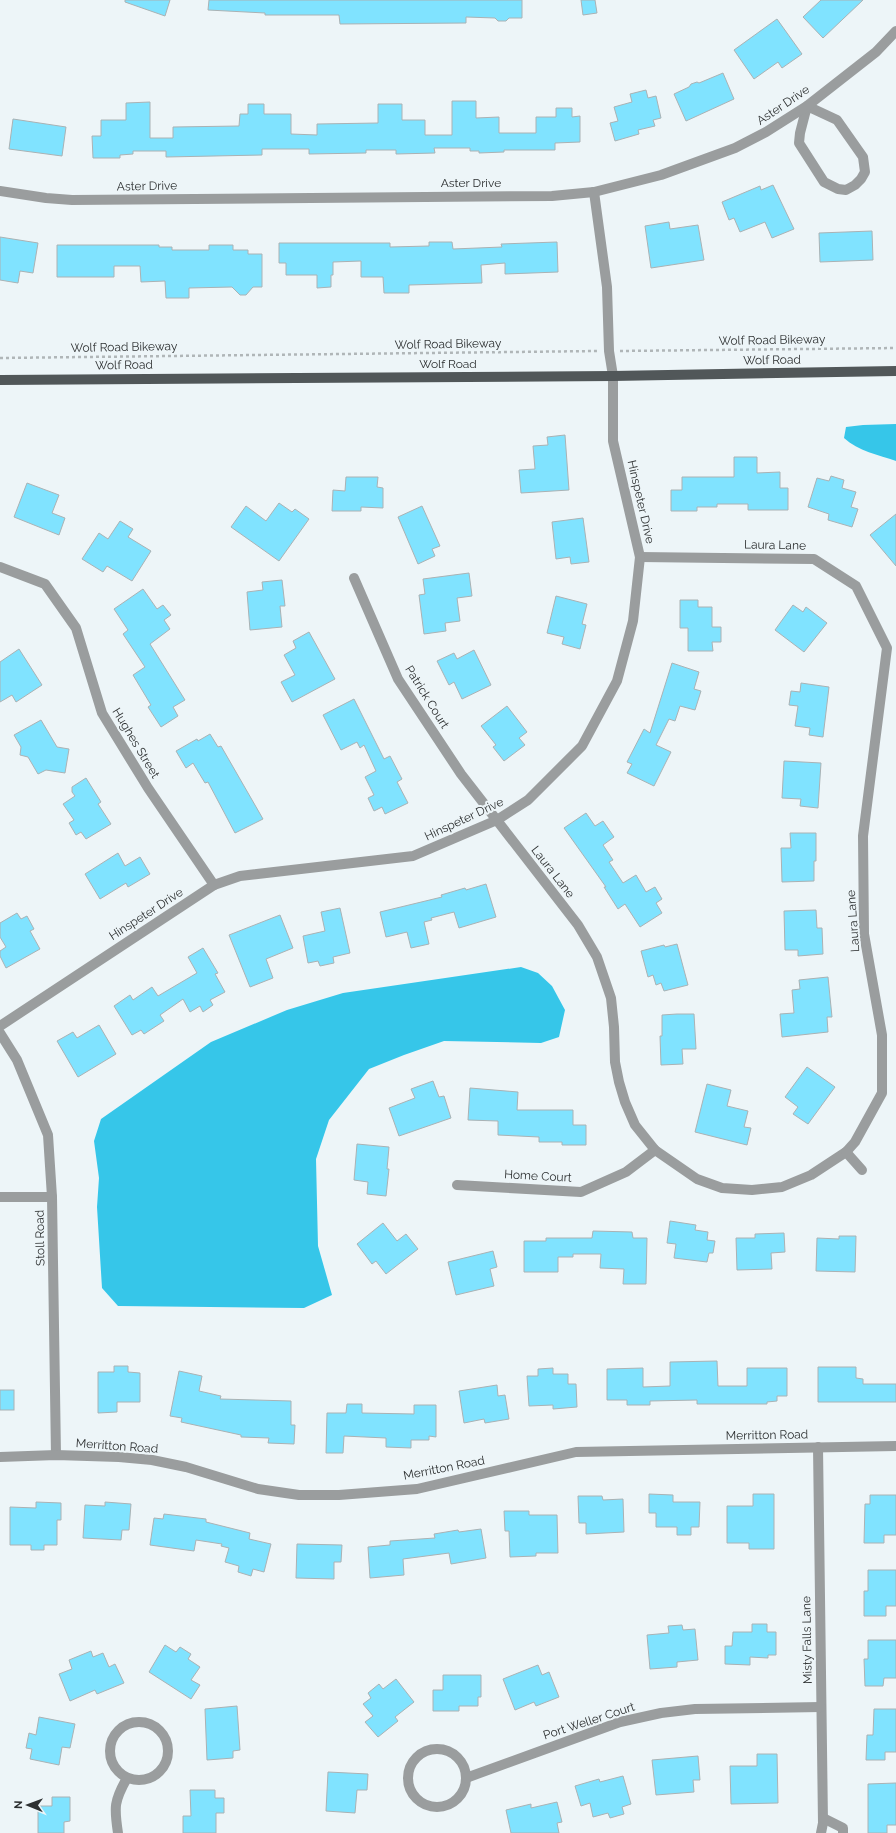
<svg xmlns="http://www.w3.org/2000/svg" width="896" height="1833" font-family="Raleway,sans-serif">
  <rect width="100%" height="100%" fill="#edf5f8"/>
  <g fill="#36c6e9">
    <path d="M896 424V461C879 455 858 451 844 438L846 427 863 425Z"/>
    <path d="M521 967 538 973 552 986 565 1010 559 1037 541 1043 444 1041 404 1055 369 1069 329 1120 316 1159 318 1246 332 1295 304 1308 118 1306 102 1288 97 1207 99 1178 94 1141 101 1119 211 1042 287 1010 343 993Z"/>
  </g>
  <g fill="#80e3ff" stroke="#aab2b4">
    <path d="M125 0H170L165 16 125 2Z"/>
    <path d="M209 0H522V18H509L506 21H498L495 18 466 17V23L340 24 339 15H265V13L208 10Z"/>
    <path d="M581 0H595L597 13 583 15Z"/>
    <path d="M821 0H863L823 38 803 17Z"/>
    <path d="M777 19 802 54 782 68 778 62 754 79 734 50Z"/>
    <path d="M723 73 734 99 686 121 674 94 689 87 691 84 697 82 699 83Z"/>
    <path d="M646 90 648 98 656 96 661 118 653 120 655 126 638 130 639 134 615 141 610 123 618 121 614 107 632 102 630 94Z"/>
    <path d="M452 101H476V118L499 117V133H536V117H556V108H572V117L580 116V142L555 143V150H504V152L479 153V151H470V148H434L435 153 396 154V150H366V153L309 154V149H262V155L166 157V151H133V154L120 155V158H93L92 136H101V120H126V103L150 102V138H173V127L239 126 240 114H248V104H264V114H291V134L317 135V124L378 123V104H402V120H425V135H452Z"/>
    <path d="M13 119 66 127 62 156 9 149Z"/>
    <path d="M773 185 794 229 772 238 765 222 740 232 734 218 729 220 722 202 760 186 761 190Z"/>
    <path d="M669 222 670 229 698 225 704 260 651 268 645 226Z"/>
    <path d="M872 231 873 260 820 262 819 233Z"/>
    <path d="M0 237 38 243 33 273 20 271 18 283 0 280Z"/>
    <path d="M429 242H452L453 249 502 247 501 244 557 242 558 272 505 274V263L481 265 482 283 409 285V293H384L383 277H361V261L333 262V275H331V287L317 288V275H286V263H279V243H390V247L429 246Z"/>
    <path d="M57 245H159V247H172V250H209V245H233V250H248V254H262V287H253L246 295H240L232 287 189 288V298H166L165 281 141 282 140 266H114V277H57Z"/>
    <path d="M565 435 569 490 521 493 519 470 535 469 533 446 548 445 547 437Z"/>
    <path d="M734 457H757V473L780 472V488H788V510H748V504H717V507H697V511H671V490H682V477H734Z"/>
    <path d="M831 476 844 480 842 488 856 492 851 507 858 509 852 527 828 520 829 514 808 507 817 478 829 481Z"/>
    <path d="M346 477H378L377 487 383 488V508L361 507V511H332L333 490 345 491Z"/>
    <path d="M27 483 59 495 52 513 65 518 59 535 14 517Z"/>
    <path d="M279 503 292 512 295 509 309 519 279 561 231 527 246 506 266 521Z"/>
    <path d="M422 506 440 546 432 549 435 556 418 564 398 517Z"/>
    <path d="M896 514V566L870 535Z"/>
    <path d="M583 518 589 562 571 564 570 557 556 559 552 522Z"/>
    <path d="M120 521 133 529 128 537 151 551 132 581 107 566 103 572 82 559 99 533 108 539Z"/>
    <path d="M469 573 472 596 457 598 460 621 445 623 446 631 424 634 419 595 425 594 423 579Z"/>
    <path d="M282 580 285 606H280L282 627 250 630 247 592 263 590 262 582Z"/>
    <path d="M143 589 157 609 163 605 171 615 164 620 170 629 150 644 185 700 173 707 178 716 161 727 148 707 151 705 133 675 145 667 123 634 128 630 114 609Z"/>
    <path d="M556 596 587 604 582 624 586 625 580 649 562 644 564 637 547 633Z"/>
    <path d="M680 600H698V607H712V627H721V642H712L713 651H688V628H680Z"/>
    <path d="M793 605 803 612 806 607 827 623 804 652 775 630Z"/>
    <path d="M309 632 335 679 292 702 281 682 295 675 284 655 296 648 293 641Z"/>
    <path d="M19 649 42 685 16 702 12 695 0 702V662Z"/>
    <path d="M474 650 491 685 462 699 454 682 449 685 437 661 454 653 457 659Z"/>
    <path d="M672 663 699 672 694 689 701 691 695 710 680 706 675 721 669 719 656 745 671 752 654 786 627 773 632 764 627 762 644 729 650 733Z"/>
    <path d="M801 683 829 687 823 737 809 735 810 728 795 726 798 706 789 705 791 691 800 692Z"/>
    <path d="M354 699 384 759 390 756 402 779 397 782 408 803 385 814 382 807 374 811 368 798 374 795 365 777 376 771 364 745 360 748 357 742 341 750 323 715Z"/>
    <path d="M507 706 527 732 519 738 525 745 504 761 493 747 496 745 481 726Z"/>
    <path d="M41 720 57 747 69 749 65 773 46 770 38 774 28 757 20 755 21 747 14 735Z"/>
    <path d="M210 734 218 747 221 746 263 819 235 833 208 782 205 783 193 763 186 768 176 751 197 739 198 741Z"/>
    <path d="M784 761 821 763 818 808 800 806 801 799 782 798Z"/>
    <path d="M86 778 101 802 98 804 111 824 86 839 81 832 76 835 69 823 74 820 63 804 75 796 72 792V787Z"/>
    <path d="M586 813 595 826 603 821 614 837 603 845 613 860 609 862 623 883 636 875 646 892 655 887 662 899 656 903 662 913 640 927 625 904 618 909 604 887H606L564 828Z"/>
    <path d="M790 833H816V861H814V881L782 882 781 848H791Z"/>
    <path d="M118 853 125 866 140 857 150 874 128 887 126 883 100 899 85 874Z"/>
    <path d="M486 884 496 917 459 928 454 912 431 918 432 920 424 922 429 944 411 948 407 932 386 937 380 912 442 897 441 895 465 888 466 890Z"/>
    <path d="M340 908 350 953 333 957 334 963 320 966 318 961 308 963 303 936 325 931 321 912Z"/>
    <path d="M816 910 817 928H822L823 954 798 956V950H785L784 911Z"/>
    <path d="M17 913 21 919 27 916 34 929 30 931 40 949 6 968 0 956V951L6 947 0 937V923Z"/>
    <path d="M280 915 293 948 266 959 273 978 250 987 229 935Z"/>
    <path d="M677 944 688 985 664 991 661 983 656 985 653 975 648 977 641 951 664 945 665 947Z"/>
    <path d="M203 948 218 973 215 974 225 992 210 1000 213 1005 203 1012 200 1006 190 1012 183 999 160 1015 164 1021 144 1034 141 1030 132 1035 114 1006 130 995 133 1000 152 987 158 996 197 973 188 957Z"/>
    <path d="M828 977 832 1017H827L828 1032 782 1037 780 1014 794 1013 792 990 800 989 799 980Z"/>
    <path d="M677 1014H694L696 1049H682L683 1064 661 1065 660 1036H662V1015Z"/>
    <path d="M99 1025 116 1054 78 1077 57 1041 73 1032 77 1038Z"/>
    <path d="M807 1067 835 1087 808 1124 793 1114 798 1107 785 1097Z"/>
    <path d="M433 1081 439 1097 444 1096 451 1118 399 1136 389 1108 415 1098 411 1089Z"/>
    <path d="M707 1084 731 1090 727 1106 748 1111 744 1127 751 1128 747 1145 695 1132Z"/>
    <path d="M470 1088 518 1092 517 1110H573V1125H586V1145H562V1142H539V1137L498 1135V1121L468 1120Z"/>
    <path d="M357 1144 389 1147 387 1169H389L386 1196 367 1194 368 1182 354 1180Z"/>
    <path d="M670 1221 696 1225 695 1230 708 1232 707 1240 715 1241 713 1253H709L707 1262 674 1258 676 1244 667 1243Z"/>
    <path d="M383 1223 397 1241 406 1234 418 1249 386 1274 376 1261 372 1264 357 1244Z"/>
    <path d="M593 1231 632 1232 633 1238H647L646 1284H623L624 1269 600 1268 601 1254H573V1257H558V1272H524V1241H546V1238H592Z"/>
    <path d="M784 1233 785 1252 771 1253 772 1269 737 1270 736 1238H755V1234Z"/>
    <path d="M839 1236H856L855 1272 816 1271 817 1238 839 1239Z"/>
    <path d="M493 1251 497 1267 490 1269 494 1286 456 1295 448 1262Z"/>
    <path d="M717 1361 718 1386H747V1368H787V1396H777V1401L767 1402V1404H697V1400L650 1401V1405H627V1400H607V1369L643 1368V1387L670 1386V1362Z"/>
    <path d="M114 1366H128V1372L140 1373V1402H117V1412L98 1413V1372H114Z"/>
    <path d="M818 1367H856V1378L863 1379V1384H896V1402H818Z"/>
    <path d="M553 1368V1374H568V1384H576L577 1407 553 1409V1405L529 1406 527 1376H538V1369Z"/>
    <path d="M179 1371 202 1376 199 1391 221 1396 220 1399 291 1401V1425H295L294 1444 268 1443 269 1438 241 1437V1435L181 1422 182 1418 170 1416Z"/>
    <path d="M497 1385 498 1396 505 1395 509 1419 485 1423 484 1419 464 1423 459 1391Z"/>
    <rect x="0" y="1390" width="14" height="20"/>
    <path d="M347 1404H362V1413L414 1414V1405H436V1437L429 1436V1440H411V1448L386 1447V1438L344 1436 343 1453H326L327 1413H346Z"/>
    <path d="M649 1494 673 1495V1502H700L699 1527H691V1535H677V1527H656V1513H649Z"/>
    <path d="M753 1494H774V1549H749V1543H727V1506H753Z"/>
    <path d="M870 1495H896V1535H884V1543H864L865 1504H870Z"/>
    <path d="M578 1496H602L603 1500 623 1499 624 1532 586 1534V1523H579Z"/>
    <path d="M36 1502 61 1503V1520H57V1545H44V1550H31V1545H10V1507L36 1508Z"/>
    <path d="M105 1502 131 1504 129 1530H122L121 1540 83 1538 85 1505 105 1506Z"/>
    <path d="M504 1511H529V1515H557L558 1553H536V1556L510 1557 509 1531H505Z"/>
    <path d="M164 1514 206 1519V1522L250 1533 249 1539 271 1544 264 1572 253 1569 251 1576 238 1572 239 1566 225 1562 229 1548 221 1546 222 1544 196 1540 194 1551 150 1545 154 1518 163 1519Z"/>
    <path d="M481 1529 486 1558 451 1564 449 1553 403 1559 404 1575 370 1578 368 1547 390 1545V1541L435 1538 434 1534 458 1530 459 1532Z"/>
    <path d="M297 1544 342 1545 341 1562H334V1579L296 1578Z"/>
    <path d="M868 1570H896V1606H886V1616H864V1591H868Z"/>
    <path d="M752 1624H767V1632H776V1655H768V1658L750 1657V1665L725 1664V1646H732L733 1632H752Z"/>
    <path d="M682 1625 683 1630 695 1629 698 1660 677 1662V1667L650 1669 647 1635 669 1633 668 1626Z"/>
    <path d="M868 1640H896V1678H884L883 1686H865L864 1659H868Z"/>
    <path d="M165 1645 176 1652 180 1647 191 1654 188 1659 200 1667 191 1680 200 1685 191 1699 149 1672Z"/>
    <path d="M91 1651 93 1657 103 1653 109 1667 115 1664 124 1683 97 1694 95 1690 70 1701 59 1674 72 1669 69 1660Z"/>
    <path d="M538 1665 542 1675 549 1672 559 1697 536 1706 534 1702 515 1710 503 1679Z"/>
    <path d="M443 1675H481V1697H478V1706H459V1711H433V1690H443Z"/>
    <path d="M396 1679 414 1702 395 1717 398 1721 378 1737 365 1722 373 1716 363 1704 371 1698 368 1693 379 1684 383 1689Z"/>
    <path d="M237 1706 240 1750 233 1751V1758L207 1760 205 1709Z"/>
    <path d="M874 1709H896V1752H885V1760H866L867 1735H873Z"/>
    <path d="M39 1717 75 1724 70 1748 62 1747 59 1765 30 1759 32 1749 26 1748 29 1733 36 1735Z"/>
    <path d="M757 1754H777L778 1803 731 1804 730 1766H757Z"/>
    <path d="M698 1756 700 1780H693L694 1792 656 1795 652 1760Z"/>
    <path d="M328 1772 368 1774 367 1790H357L355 1813 326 1811Z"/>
    <path d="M623 1776 631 1804 622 1807 624 1814 610 1818 608 1813 593 1817 590 1803 581 1806 575 1786 599 1779 600 1782Z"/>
    <path d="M896 1783V1825H887V1833H868V1784Z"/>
    <path d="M190 1790H215V1798H224V1813H216V1833H183V1816H191Z"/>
    <path d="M52 1797H70V1821L64 1822V1833H38V1806H52Z"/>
    <path d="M557 1802 562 1822 557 1823 559 1833H511L506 1810 531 1804V1808Z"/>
  </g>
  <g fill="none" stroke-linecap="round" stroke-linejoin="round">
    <g stroke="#b0b6b8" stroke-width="2.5" stroke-dasharray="3 3" stroke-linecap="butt">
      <path d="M620 351 896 348"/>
      <path d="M0 358 597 351"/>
    </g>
    <g stroke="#9a9d9e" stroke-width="10">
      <path d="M807 106 837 120 863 157 865 172 861 179 855 185 846 190 838 189 824 182 799 143 800 133Z"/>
      <path d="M0 191 46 198 72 200 552 196 594 192 661 175 735 148 766 132 807 106 876 52 896 31"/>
      <path d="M0 567 45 584 76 628 102 713 148 788 214 885"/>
      <path d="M354 578 398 679 461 774 578 925 597 957 611 998 614 1027 615 1062 619 1082 625 1102 635 1125 655 1150 697 1179 722 1188 752 1190 782 1187 811 1175 846 1152 855 1142 882 1093V1035L864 934 863 836 887 648 856 586 814 559 640 557"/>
      <path d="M0 1026 214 885 240 876 413 856 497 820 528 800 582 746 617 681 633 621 640 557 613 441V376L609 351 607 287 594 192"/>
      <path d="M0 1033 17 1060 48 1135 52 1197 56 1455"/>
      <path d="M846 1152 862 1170"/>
      <path d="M457 1185 581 1192 626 1172 655 1150"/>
      <path d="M0 1197H52"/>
      <path d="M818 1447 823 1823 821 1833"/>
      <path d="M0 1457 56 1455 119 1457 152 1460 186 1467 258 1489 299 1495H339L417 1489 576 1452 896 1446"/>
      <circle cx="139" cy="1751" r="29"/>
      <circle cx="437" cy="1778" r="29"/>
      <path d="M466 1778 620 1722 661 1713 695 1709 821 1707"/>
      <path d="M823 1818 843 1828V1833"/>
      <path d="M118 1833C114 1807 114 1801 127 1778"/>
    </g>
    <path stroke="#515759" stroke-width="10" d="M0 380 613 376 896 371"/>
  </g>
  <g text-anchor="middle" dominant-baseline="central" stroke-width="4" stroke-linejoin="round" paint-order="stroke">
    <g font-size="12" fill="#2d3031" stroke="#edf5f8">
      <text transform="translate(783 105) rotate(-34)">Aster Drive</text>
      <text x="471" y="183">Aster Drive</text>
      <text transform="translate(147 186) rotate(-1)">Aster Drive</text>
      <text transform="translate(772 340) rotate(-1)">Wolf Road Bikeway</text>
      <text transform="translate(448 344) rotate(-1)">Wolf Road Bikeway</text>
      <text transform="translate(124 347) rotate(-1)">Wolf Road Bikeway</text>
      <text transform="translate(772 360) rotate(-1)">Wolf Road</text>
      <text x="448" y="364">Wolf Road</text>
      <text transform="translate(124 365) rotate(-1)">Wolf Road</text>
      <text transform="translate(641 502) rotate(77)">Hinspeter Drive</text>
      <text transform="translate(775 545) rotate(1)">Laura Lane</text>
      <text transform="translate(427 697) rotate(58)">Patrick Court</text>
      <text transform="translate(136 743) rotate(59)">Hughes Street</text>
      <text transform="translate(464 819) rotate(-25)">Hinspeter Drive</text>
      <text transform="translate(553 872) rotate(52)">Laura Lane</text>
      <text transform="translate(146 914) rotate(-33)">Hinspeter Drive</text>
      <text transform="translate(853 921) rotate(-94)">Laura Lane</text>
      <text transform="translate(538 1176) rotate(3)">Home Court</text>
      <text transform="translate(40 1238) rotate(-91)">Stoll Road</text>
      <text transform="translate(767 1435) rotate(-1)">Merritton Road</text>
      <text transform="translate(117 1446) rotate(4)">Merritton Road</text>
      <text transform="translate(444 1468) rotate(-11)">Merritton Road</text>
      <text transform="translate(807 1640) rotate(-91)">Misty Falls Lane</text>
      <text transform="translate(589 1721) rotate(-18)">Port Weller Court</text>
    </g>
  </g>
  <g transform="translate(28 1805) rotate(271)" stroke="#edf5f8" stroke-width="3" paint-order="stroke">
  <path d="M0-3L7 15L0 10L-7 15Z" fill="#2d3031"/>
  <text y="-6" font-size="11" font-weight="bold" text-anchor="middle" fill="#2d3031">N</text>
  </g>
</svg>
